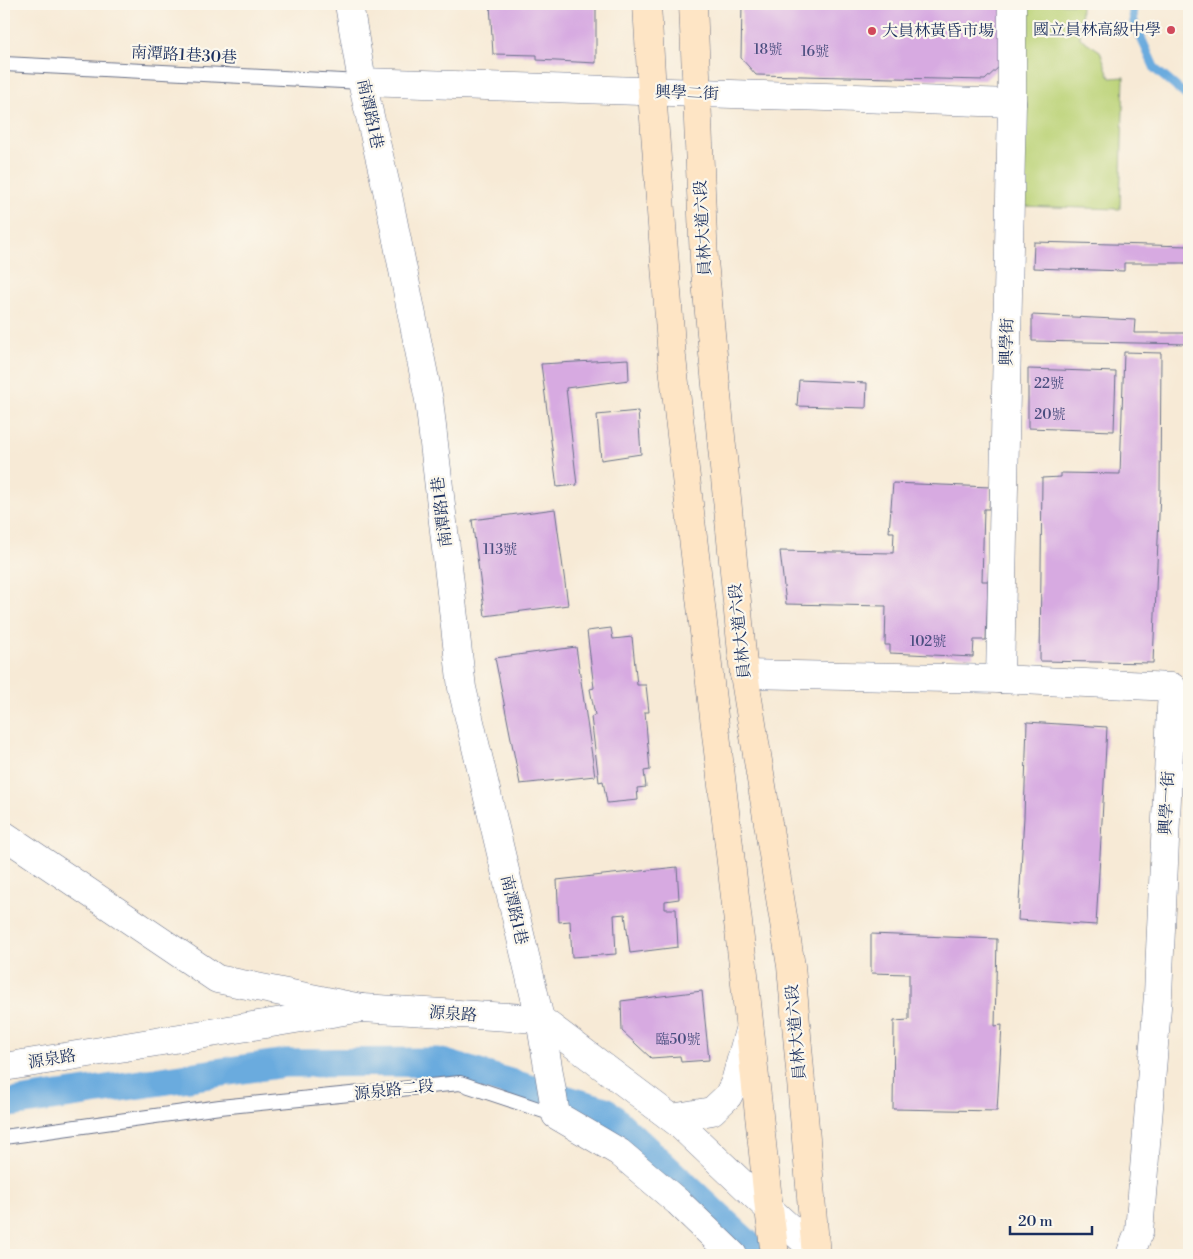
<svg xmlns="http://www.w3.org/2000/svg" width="1193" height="1259" font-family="'Libre Bodoni','Noto Serif TC',serif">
  <rect width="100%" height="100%" fill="#fbf7ec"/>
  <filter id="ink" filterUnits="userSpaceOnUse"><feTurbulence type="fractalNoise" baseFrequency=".02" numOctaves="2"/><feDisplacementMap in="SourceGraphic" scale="10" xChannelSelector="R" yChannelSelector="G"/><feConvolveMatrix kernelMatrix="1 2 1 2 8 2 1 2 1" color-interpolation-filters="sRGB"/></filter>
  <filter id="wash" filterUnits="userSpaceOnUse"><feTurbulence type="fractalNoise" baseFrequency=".0096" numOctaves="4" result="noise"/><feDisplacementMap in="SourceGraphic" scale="20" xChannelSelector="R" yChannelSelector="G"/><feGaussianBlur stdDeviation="1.12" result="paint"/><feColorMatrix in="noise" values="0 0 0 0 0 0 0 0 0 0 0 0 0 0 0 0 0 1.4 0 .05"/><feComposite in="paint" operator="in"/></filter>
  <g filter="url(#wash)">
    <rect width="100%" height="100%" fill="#f7ead6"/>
    <path fill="#bcd378" stroke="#6c816b" d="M1025 4H1081L1080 38 1100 51 1110 78 1124 77 1120 209 1019 206Z"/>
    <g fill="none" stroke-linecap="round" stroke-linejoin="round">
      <path stroke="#6aabde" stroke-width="9" d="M1132 4 1134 22 1155 69 1189 98"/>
      <path stroke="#6aabde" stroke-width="29" d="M4 1104 285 1063 438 1062 605 1111 759 1255"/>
    </g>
    <g id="blocks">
      <g fill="#d7aae1">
        <path d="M490 4H596V63L537 60V55L493 54Z"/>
        <path d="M742 4H1002L1001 65 985 80 756 75 741 58Z"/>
        <path d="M1034 242 1189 246V263H1124V271L1033 268Z"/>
        <path d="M1032 315 1135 320 1134 333H1189V344L1032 341Z"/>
        <path d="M1124 352 1161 353 1160 491 1153 663 1040 661 1042 478 1061 477V473L1120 474Z"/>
        <path d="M628 359 629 380 566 388 577 485 557 487 541 364Z"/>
        <path d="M1028 369 1116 372 1114 431 1028 428Z"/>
        <path d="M799 380 867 383 866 408 797 406Z"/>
        <path d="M638 411 641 454 601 460 597 415Z"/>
        <path d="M893 483 990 487 989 509H984L982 581H988L986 640H974L973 657 890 653V645H885L886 606 786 604 780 551 893 553 894 532H889Z"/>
        <path d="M555 509 568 605 485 616 472 520Z"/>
        <path d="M611 628 613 639 632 637 637 685H646L649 712H645L650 770 644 771 646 787 637 788 638 800 607 803 603 781 599 782 591 717 595 715 590 689 594 688 587 631Z"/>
        <path d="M576 647 595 776 520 784 495 658Z"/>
        <path d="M1027 722 1107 727 1102 821 1096 925 1018 920 1024 817Z"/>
        <path d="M677 867 679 899 665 901V909H676L678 947 630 953 625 914 614 915 616 954 572 957 570 921 559 922 557 880Z"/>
        <path d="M871 934 997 939 995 1026 1002 1025 997 1111 893 1109 894 1021 909 1020V974L871 973Z"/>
        <path d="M702 991 709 1060 681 1062 680 1056 651 1058 622 1031 621 1001Z"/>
      </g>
    </g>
  </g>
  <g filter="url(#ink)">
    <use href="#blocks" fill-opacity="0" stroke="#687088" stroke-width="1"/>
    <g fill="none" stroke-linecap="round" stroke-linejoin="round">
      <defs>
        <g id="service">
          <path d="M4 64 362 82"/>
          <path d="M4 1137 220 1107 460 1083 556 1115"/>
        </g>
        <g id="minor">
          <path d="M349 4 362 82 387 190 429 400 462 688 540 1019"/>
          <path d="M362 82 1012 103"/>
          <path d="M744 674 1000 679 1172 687 1158 995 1139 1232 1130 1255"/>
          <path d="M1000 679 1012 103V4"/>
          <path d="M4 835 217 979 361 1008"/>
        </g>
        <g id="tertiary">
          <path d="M540 1019 556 1115 619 1152 678 1202 733 1255"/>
          <path d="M4 1067 362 1008 540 1019 678 1123 769 1209 815 1251"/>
          <path d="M672 1118 712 1111 728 1096 735 1082 749 1030"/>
        </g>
        <g id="secondary">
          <path d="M647 4 652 92 672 358 743 965 769 1209 775 1255"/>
          <path d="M693 4 704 261 744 674 791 966 816 1255"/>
        </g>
      </defs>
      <use href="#service" stroke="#687088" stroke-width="16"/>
      <use href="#minor" stroke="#687088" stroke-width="29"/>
      <use href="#tertiary" stroke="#687088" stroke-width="29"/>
      <use href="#secondary" stroke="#687088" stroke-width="29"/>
      <use href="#service" stroke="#fff" stroke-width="14"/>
      <use href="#minor" stroke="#fff" stroke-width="28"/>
      <use href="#tertiary" stroke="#fff" stroke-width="28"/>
      <use href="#secondary" stroke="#fee5c5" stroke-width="28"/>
    </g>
  </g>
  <g fill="#d1495b" stroke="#fbf7ec" stroke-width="2">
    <circle cx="1171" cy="30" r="5"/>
    <circle cx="872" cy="31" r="5"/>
  </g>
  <g text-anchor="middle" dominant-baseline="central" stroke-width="4.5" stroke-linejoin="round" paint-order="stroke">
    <g font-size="14" fill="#4a4e7f">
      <text x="768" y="50">18號</text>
      <text x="815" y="52">16號</text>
      <text x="1049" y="384">22號</text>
      <text x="1050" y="415">20號</text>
      <text x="500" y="550">113號</text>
      <text x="928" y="642">102號</text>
      <text x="678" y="1040">臨50號</text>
    </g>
    <g font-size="16" fill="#1b2f5e" stroke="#fbf7ec" text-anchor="end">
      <text x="1161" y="30">國立員林高級中學</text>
      <text x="882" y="31" text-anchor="start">大員林黃昏市場</text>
    </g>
    <g font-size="16" fill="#1b2f5e" stroke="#fbf7ec">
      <text transform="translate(184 55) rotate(3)">南潭路1巷30巷</text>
      <text transform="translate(687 93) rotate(2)">興學二街</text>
      <text transform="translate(370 114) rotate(78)">南潭路1巷</text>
      <text transform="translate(703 228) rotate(-93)">員林大道六段</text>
      <text transform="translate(1007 342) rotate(-89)">興學街</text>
      <text transform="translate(442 512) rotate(-97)">南潭路1巷</text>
      <text transform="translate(740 631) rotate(-96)">員林大道六段</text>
      <text transform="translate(1167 803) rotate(-87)">興學一街</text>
      <text transform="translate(514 910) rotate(77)">南潭路1巷</text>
      <text transform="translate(453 1014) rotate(4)">源泉路</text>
      <text transform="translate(796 1032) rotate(-95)">員林大道六段</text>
      <text transform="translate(52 1059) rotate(-9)">源泉路</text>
      <text transform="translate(394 1090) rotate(-6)">源泉路二段</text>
    </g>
  </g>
  <rect width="1193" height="1259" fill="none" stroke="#fbf7ec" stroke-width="20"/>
  <path d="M1010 1226v8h82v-8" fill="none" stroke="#1b2f5e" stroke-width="2.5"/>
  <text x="1018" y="1226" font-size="15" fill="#1b2f5e" stroke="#fbf7ec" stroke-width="4" paint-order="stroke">20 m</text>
</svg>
